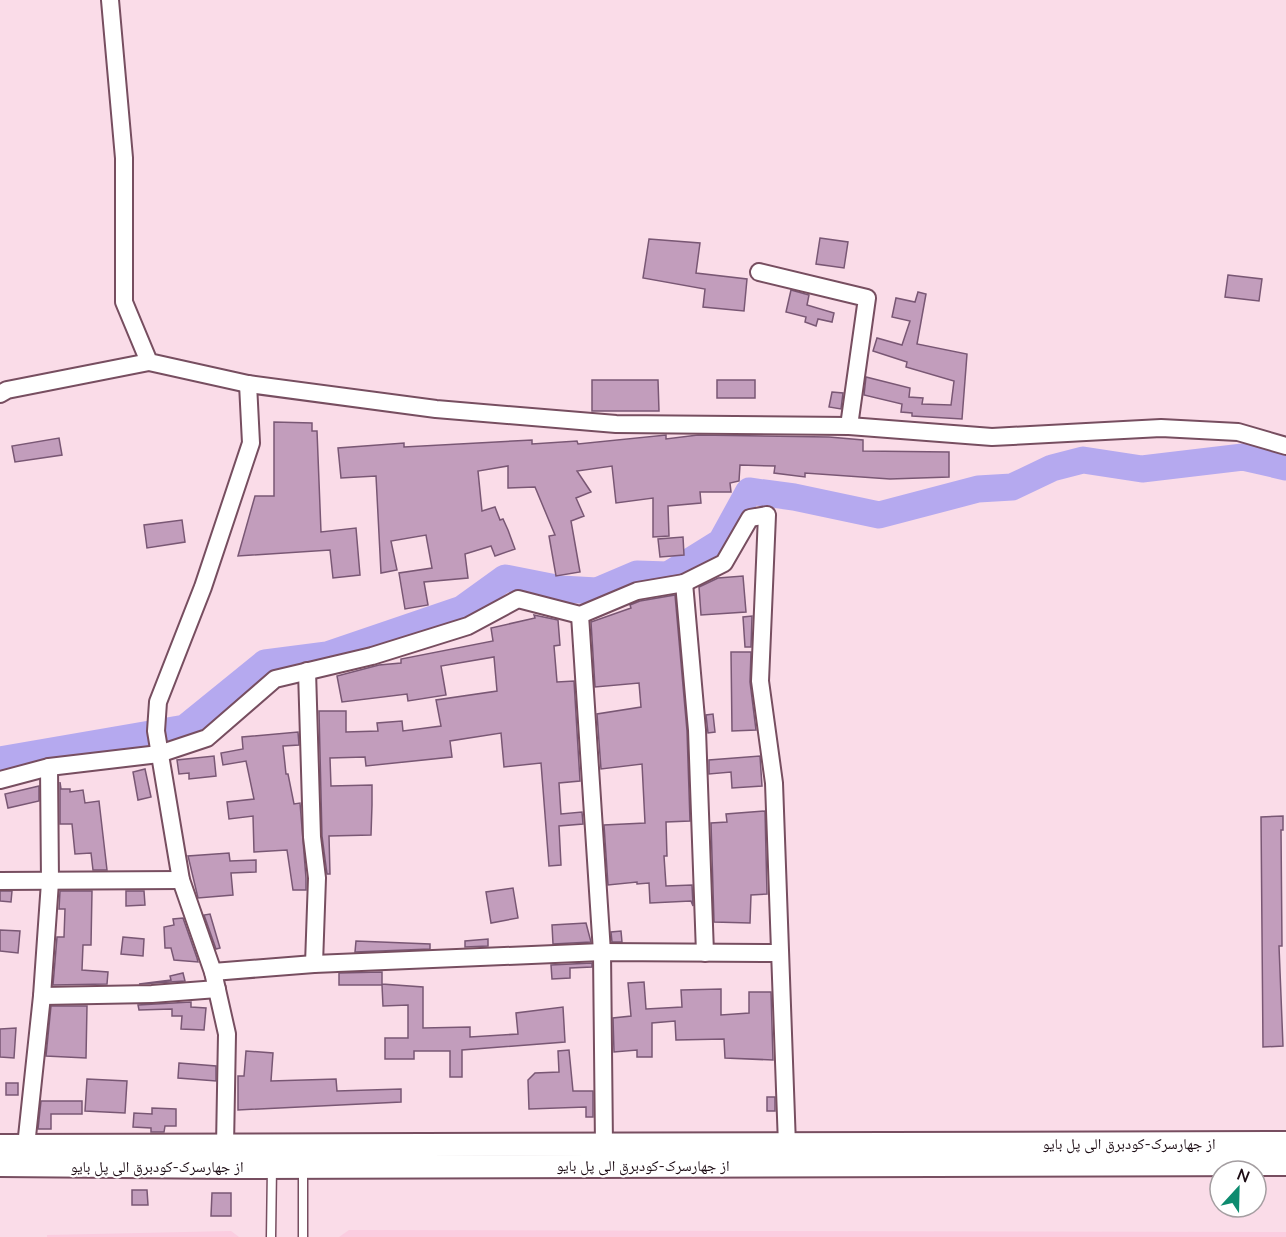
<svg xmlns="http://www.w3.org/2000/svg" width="1286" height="1237" font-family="'Nunito Sans','Noto Naskh Arabic',sans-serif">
  <rect width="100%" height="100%" fill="#fadce8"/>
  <g fill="#fbcde0">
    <path d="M349 1230 1286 1232V1237H339Z"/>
    <path d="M231 1231 239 1237H47V1235Z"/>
  </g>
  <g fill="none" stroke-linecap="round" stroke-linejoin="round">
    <path stroke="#b5a9ef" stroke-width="27" d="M0 760 185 728 265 663 327 655 462 609 505 578 561 589 597 591 637 574 668 575 721 542 749 491 794 497 879 515 978 489 1012 487 1052 468 1083 460 1142 469 1243 457 1286 467"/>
  </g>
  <g fill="#c29dbc" stroke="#795774" stroke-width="1.5">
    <path d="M820 238 848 242 844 268 816 264Z"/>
    <path d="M649 239 700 243 696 273 747 279 744 311 703 307 705 289 643 278Z"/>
    <path d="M1228 275 1262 279 1259 301 1225 297Z"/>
    <path d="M791 290 809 295 807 305 834 313 832 322 818 319 816 326 805 322 806 317 786 312Z"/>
    <path d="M918 292 926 294 917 344 967 354 962 419 912 416V413L901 412 902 404 864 395 866 377 910 388 909 397 923 398 922 404 951 405 954 381 906 367 907 362 873 351 877 338 902 345 910 321 892 317 896 298 915 302Z"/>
    <path d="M592 380H658L659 411H592Z"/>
    <rect x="717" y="380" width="38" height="18"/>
    <path d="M832 392 843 393 841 409 829 407Z"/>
    <path d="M274 422 312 423V431H317L321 532 356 528 360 575 333 578 330 550 238 556 255 496H274Z"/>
    <path d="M666 435V439L698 435 829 437 863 440V451L949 452V477L890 479 805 473V477L774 473 775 466 740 465 739 481 730 483 731 492H700L701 503 668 506 669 536 653 537V498L616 503 612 466 577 471 591 492 576 498 584 516 571 521 580 572 556 576 549 536 555 535 535 487 508 488V466L478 471 482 511 495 507 500 520 503 519 508 530 515 549 495 556 491 546 465 554 468 578 424 582 428 605 405 609 399 573 432 568 426 535 391 541 397 570 381 573 376 476 341 478 338 448 404 443V447L532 440V444L577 441 578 444Z"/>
    <path d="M59 438 62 455 15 462 12 446Z"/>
    <path d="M182 520 185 542 147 548 144 525Z"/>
    <path d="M683 537 684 555 660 557 658 539Z"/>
    <path d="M743 576 746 612 701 615 699 587 718 578Z"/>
    <path d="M675 595 687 731 690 821 666 822 667 856H664L666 886 692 885 693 906 691 901 650 903 649 883 637 884V882L608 885 604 825 645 823 642 764 601 769 597 714 641 707 639 683 595 687 591 622 631 608 630 605 640 601Z"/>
    <path d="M534 615 558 620 560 645 554 646 557 682 574 681 580 781 559 783 561 814 582 812 583 824 559 826 561 865 549 866 541 763 504 767 501 733 450 741 452 757 366 766 365 757 330 758 331 786 372 785V805L371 835 329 836 330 874H327L322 836 319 711H346V732L378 731 377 723 402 721 403 731 441 726 436 700 497 691 494 657 441 666 446 695 408 701 407 694 342 702 337 676 379 665 401 663V659L493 641 491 628 535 618Z"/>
    <path d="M752 616 751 647H745L743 617Z"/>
    <path d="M731 652H751L750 682 756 730 732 731Z"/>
    <path d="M713 714 715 732 708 733 706 715Z"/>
    <path d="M298 732 299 745 283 746 286 774H288L294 804 300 803 306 878V890H293L287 850 254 852 253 816 229 819 227 802 254 799 246 761 223 765 221 753 243 749 242 737Z"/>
    <path d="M214 756 216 776 189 779V773L179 774 177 760Z"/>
    <path d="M760 756 762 786 732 788 731 772 709 774V760Z"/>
    <path d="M145 769 151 797 138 800 133 772Z"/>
    <path d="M60 782 61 789H70V792L83 790 85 803 99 801 107 870H93L91 853 75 854 72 824H60Z"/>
    <path d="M39 786V801L8 808 5 794Z"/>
    <path d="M765 811 767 894 751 895 750 923 714 922 711 823 727 822 726 814Z"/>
    <path d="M1283 816V830H1281L1282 946H1279L1283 1046 1263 1047 1261 817Z"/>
    <path d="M229 853 230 861 256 860V872L231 873 233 895 198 898 188 856Z"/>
    <path d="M513 888 518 918 491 923 486 892Z"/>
    <path d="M0 891H12L11 902 0 901Z"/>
    <path d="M60 891H92L91 945H83L82 970 108 972 107 984 53 985 57 937H64L65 909H59Z"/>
    <path d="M126 891H144L145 905 126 906Z"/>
    <path d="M210 914 220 948 216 949 204 915Z"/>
    <path d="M183 918 197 958 198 962 174 960 171 948H165L164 927 174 925 173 919Z"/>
    <path d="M586 923 591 942 553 944 552 925Z"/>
    <path d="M0 930 20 931 18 953 0 951Z"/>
    <path d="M621 931 622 942H612L611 932Z"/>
    <path d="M123 937 144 939 143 956 121 954Z"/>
    <path d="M488 939V946L465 947V941Z"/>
    <path d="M356 941 430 944V949L355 952Z"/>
    <path d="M592 963V967L570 968V978L552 979 551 965Z"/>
    <path d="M382 972V984L423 987V1028L470 1027V1037L518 1034 516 1013 563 1007 565 1042 462 1050V1077H450V1051H414V1059H385V1038H408V1005L383 1006 382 985H339V973Z"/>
    <path d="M183 973 185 981 139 984 171 980 170 976Z"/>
    <path d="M644 982 646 1009 682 1007 681 990 721 989V1015L749 1013V992H771L773 1060 725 1058 724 1039 676 1040 675 1021 652 1023V1057H637V1050L614 1052 613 1018 631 1016 628 983Z"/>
    <path d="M191 1002V1007L206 1008 204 1030 181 1029 182 1016H172V1009L139 1010 138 1005Z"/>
    <path d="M51 1006H87L86 1058 46 1056Z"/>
    <path d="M16 1028 14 1058 0 1057V1029Z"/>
    <path d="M569 1050 573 1091H593V1117H586V1107L529 1109 528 1080 535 1073 559 1072 558 1051Z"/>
    <path d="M246 1051 273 1053 271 1081 336 1079 337 1091 401 1089V1102L238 1110V1076H244Z"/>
    <path d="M179 1063 216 1066V1081L178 1078Z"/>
    <path d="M87 1079 127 1081 125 1113 85 1111Z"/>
    <rect x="6" y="1083" width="12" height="12"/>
    <rect x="767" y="1097" width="8" height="14"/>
    <path d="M41 1101H82V1114H51V1129H38Z"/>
    <path d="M152 1108 176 1109V1126H165L164 1132H151V1128L133 1127 134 1113 152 1114Z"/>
    <path d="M132 1190H147L148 1205H132Z"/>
    <path d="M212 1193H231V1216H211Z"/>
  </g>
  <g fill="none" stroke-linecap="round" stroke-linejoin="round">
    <defs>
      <g id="lane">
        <path d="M271 1237 272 1167"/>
        <path d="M303 1237V1168"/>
      </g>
      <g id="street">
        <path d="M110 0 124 158V302L149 362 248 384 436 409 616 424 849 426 992 437 1161 428 1238 432 1286 446"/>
        <path d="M759 272 867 298 849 426"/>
        <path d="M0 394 7 390 149 362"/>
        <path d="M684 583 697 730 705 953"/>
        <path d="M580 615 602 952 604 1145"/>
        <path d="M307 671 312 837 317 878 314 964"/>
        <path d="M0 780 49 767 159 754 207 738 275 679 372 656 468 626 518 599 580 615 637 591 684 583 724 563 750 518 767 515 760 681 774 783 787 1145"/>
        <path d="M0 881 181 880"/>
        <path d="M213 972 314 964 602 952 780 953"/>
        <path d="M42 996 152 994 217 989"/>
        <path d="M26 1146 42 996 50 882 49 767"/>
        <path d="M225 1146 227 1034 213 972 181 880 156 731 158 702 203 587 251 443 248 384"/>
      </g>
      <g id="secondary">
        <path d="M0 1146 1286 1143"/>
        <path d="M0 1165 237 1167 1286 1164"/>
      </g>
    </defs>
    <use href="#lane" stroke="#774e60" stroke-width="11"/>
    <use href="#street" stroke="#774e60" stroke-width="20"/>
    <use href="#secondary" stroke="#774e60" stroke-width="26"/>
    <use href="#lane" stroke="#fff" stroke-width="8"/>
    <use href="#street" stroke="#fff" stroke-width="16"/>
    <use href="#secondary" stroke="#fff" stroke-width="22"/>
  </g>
  <g text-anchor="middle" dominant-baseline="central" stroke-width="4.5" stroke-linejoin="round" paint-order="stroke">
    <g font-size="15" fill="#1c0c14" stroke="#fff">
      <text x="1129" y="1144">از جهارسرک-کودبرق الی پل بایو</text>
      <text x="643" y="1166">از جهارسرک-کودبرق الی پل بایو</text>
      <text x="157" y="1167">از جهارسرک-کودبرق الی پل بایو</text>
    </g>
  </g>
  <g transform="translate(1238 1189) rotate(22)"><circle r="28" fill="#ffffff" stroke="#a49ea1" stroke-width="1.5"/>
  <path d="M0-4.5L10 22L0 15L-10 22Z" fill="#0d8b6f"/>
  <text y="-9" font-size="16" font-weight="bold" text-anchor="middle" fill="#1c0c14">N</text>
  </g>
</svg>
